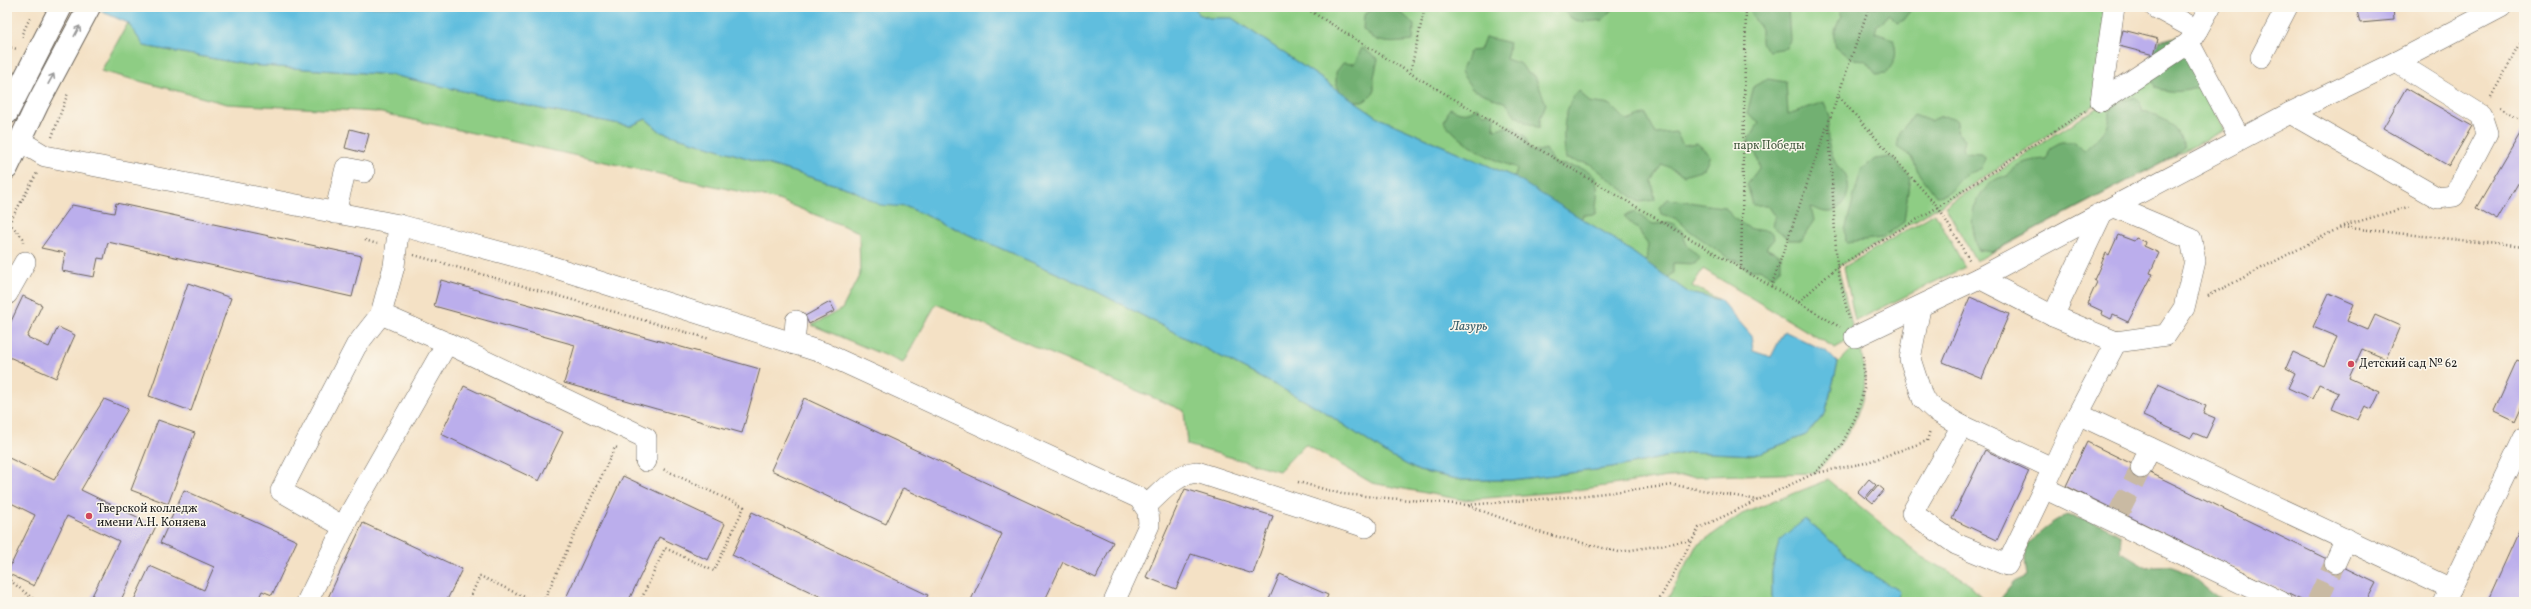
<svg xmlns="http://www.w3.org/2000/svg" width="2531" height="609" font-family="Vollkorn,serif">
  <rect width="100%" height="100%" fill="#fbf7ec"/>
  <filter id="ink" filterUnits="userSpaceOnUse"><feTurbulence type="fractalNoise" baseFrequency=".025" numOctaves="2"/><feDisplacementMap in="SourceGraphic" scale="8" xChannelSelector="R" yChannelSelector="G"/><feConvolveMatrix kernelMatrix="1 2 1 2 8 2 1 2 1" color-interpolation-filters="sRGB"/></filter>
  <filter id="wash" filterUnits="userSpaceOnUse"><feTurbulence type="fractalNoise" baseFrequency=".012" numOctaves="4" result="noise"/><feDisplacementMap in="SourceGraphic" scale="16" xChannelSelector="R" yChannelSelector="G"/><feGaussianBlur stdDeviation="0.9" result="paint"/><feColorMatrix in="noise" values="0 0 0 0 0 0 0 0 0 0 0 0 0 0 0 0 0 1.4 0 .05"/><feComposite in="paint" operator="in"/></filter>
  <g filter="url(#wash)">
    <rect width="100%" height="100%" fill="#f4e1c5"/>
    <g fill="#8ecd84" stroke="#557450">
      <path d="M1195 7H2114L2101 101 1938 207 1838 267 1855 337 1835 348 1703 269 1692 286 1720 300 1689 293 1610 236 1512 176 1381 119 1232 18H1210L1198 14Z"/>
      <path d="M128 23 144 46 248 65 392 75 546 110 630 126 646 119 661 132 853 190 880 204 907 207 1088 287 1317 407 1390 456 1419 471 1462 480H1511L1612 468 1690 452 1755 455 1806 435 1825 414 1838 363 1860 341C1862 356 1866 375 1864 390 1859 425 1838 449 1815 473L1668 477 1570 491 1463 500 1372 483 1305 444 1279 471 1187 445 1184 411 936 304 903 363 812 325 842 309 860 274 859 232 778 200 377 112 227 104 101 71Z"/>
      <path d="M2183 52 2224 130 1976 261 1945 206Z"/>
      <path d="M1935 213 1965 267 1855 321 1844 267Z"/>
      <path d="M1828 480 1921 556 1966 581 1986 602H1897L1899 591 1864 570 1805 519 1772 571V602H1666L1696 546 1742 514Z"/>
    </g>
    <g fill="#72b072" stroke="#476647">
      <path d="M1376 7C1393 7 1403 12 1414 25L1413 41C1392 43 1378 46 1363 29L1364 15Z"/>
      <path d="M1562 7H1615L1603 20C1586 22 1571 25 1562 7Z"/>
      <path d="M1750 7H1788L1790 40 1786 48 1769 51 1761 43V29L1750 12Z"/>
      <path d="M1838 7H1914L1904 20 1897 23 1888 14 1883 22 1877 25 1875 33 1893 39C1898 54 1896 61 1886 73L1876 74 1865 60 1853 59 1836 48C1833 35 1835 26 1842 16Z"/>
      <path d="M2186 34 2202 85C2185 93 2174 93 2155 88L2146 64 2159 41Z"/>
      <path d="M1485 37 1510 43 1506 59 1521 64 1527 73 1535 76 1546 104 1541 116 1539 128 1525 122 1515 115 1506 103 1472 89 1461 72 1470 51 1480 50Z"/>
      <path d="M1362 48 1378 59 1374 77V92L1365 101H1344L1336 83V72L1343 63 1354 64Z"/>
      <path d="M1768 79 1786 82 1788 114 1824 102 1830 117C1825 132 1828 147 1835 162 1838 168 1845 171 1847 179 1852 192 1843 214 1826 212 1821 212 1816 208 1811 207L1814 220 1802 240H1789L1772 225 1775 216 1768 205H1753L1747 184 1760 167 1756 154 1748 140 1759 123 1747 114 1754 86Z"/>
      <path d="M1579 90 1589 102 1611 105 1627 121 1646 114 1656 134 1676 132 1683 145 1697 143 1710 155 1704 169 1684 175 1662 164 1652 181 1655 200 1639 202 1590 164 1566 159C1562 136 1562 108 1579 90Z"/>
      <path d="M2135 97 2140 103 2143 111C2166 116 2175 126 2185 147L2176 155 1992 252 1978 250C1971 222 1967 212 1986 188 1992 181 1998 177 2007 176 2019 162 2028 160 2047 159L2050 148 2061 142H2075L2084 151C2096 139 2111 131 2110 112L2117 103Z"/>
      <path d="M1477 107 1484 114 1491 113 1495 118 1494 129 1513 126 1525 136 1529 149 1534 152 1546 149 1555 164C1595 168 1602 171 1595 214L1583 215 1578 226 1513 185 1517 168C1489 159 1463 145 1444 122L1450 108C1461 113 1467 115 1477 107Z"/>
      <path d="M1914 115 1930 121C1940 115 1947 115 1958 120L1956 132 1965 139 1963 148 1965 153 1982 154 1985 158 1982 168C1976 171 1969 173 1964 177 1951 185 1956 195 1936 196L1917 170 1912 157 1897 147 1900 132Z"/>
      <path d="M1891 157 1910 176 1904 222 1882 238 1846 242 1845 230 1861 170 1875 159Z"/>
      <path d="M1668 199C1687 200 1705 206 1725 207 1731 217 1745 229 1758 230 1764 231 1767 230 1773 233L1774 239 1766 248 1781 256V268L1772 276 1759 269 1749 271 1740 262 1727 257 1690 231 1677 219 1661 214 1659 207Z"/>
      <path d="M1635 212 1653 224 1672 223 1681 230 1687 245 1700 257 1695 264 1673 263V273L1663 281 1645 270 1648 245 1638 229 1624 216Z"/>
      <path d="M2067 515 2102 525 2121 536 2120 551 2147 567C2189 559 2195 587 2227 602H1998L2014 582 2027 576C2026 569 2024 558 2026 551 2029 537 2055 519 2067 515Z"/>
    </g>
    <g fill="#60bede" stroke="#3e6d7d">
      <path d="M91 7H1195L1198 14 1210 18H1232L1381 119 1512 176 1610 236 1689 293 1720 300 1751 335 1753 351 1771 357 1784 331 1826 351 1838 363 1825 414 1806 435 1754 455 1690 452 1612 468 1511 480H1462L1419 471 1390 456 1317 407 1088 287 907 207 880 205 853 190 661 132 646 119 630 126 546 110 392 75 248 65 144 46 128 23Z"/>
      <path d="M1805 519 1864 570 1899 591 1897 602H1772V571L1779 541Z"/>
    </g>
    <g id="blocks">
      <g fill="#bbaeec">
        <path d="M2356 7H2393L2394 20 2360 23Z"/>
        <path d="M2123 30 2158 39 2154 55 2119 46Z"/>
        <path d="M2406 88 2472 126 2449 166 2383 128Z"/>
        <path d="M350 129 369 134 364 153 345 148Z"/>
        <path d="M2521 131 2524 132V173L2497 220 2476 208Z"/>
        <path d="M116 203 362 256 352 297 108 242 104 259 98 258 94 277 62 271 65 253 41 248 72 205 114 213Z"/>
        <path d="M2118 235 2134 241 2136 238 2145 242 2144 246 2159 253 2150 273 2153 274 2128 322 2113 315 2111 319 2101 314 2102 311 2087 304 2097 282 2094 280 2106 253 2109 255Z"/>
        <path d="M441 280 760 369 742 433 564 383 575 345 434 306Z"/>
        <path d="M188 283 231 298 191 411 149 396Z"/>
        <path d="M2329 293 2354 304 2347 321 2368 330 2375 315 2400 326 2386 359 2362 349 2349 378 2380 392 2372 409 2365 406 2358 420 2332 409 2339 393 2319 384 2312 399 2288 388 2295 373 2286 368 2293 352 2324 366 2337 337 2313 327Z"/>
        <path d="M23 296 42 305 27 337 49 347 58 327 75 335 56 378 7 356V330Z"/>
        <path d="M1970 297 2009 314 1982 378 1943 362Z"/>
        <path d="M830 302 835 311 809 324 805 316Z"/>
        <path d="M2517 360 2524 363V401L2515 421 2494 411Z"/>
        <path d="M2158 384 2206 406 2203 413 2215 418 2206 438 2194 433 2191 438 2143 416Z"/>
        <path d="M464 386 563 432 539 481 441 434Z"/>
        <path d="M804 398 1113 542 1096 578 1063 562 1044 602H970L1002 534 903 488 886 524 771 470Z"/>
        <path d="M104 399 128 409 81 490 156 526 120 602H89L119 541 67 516 34 586 7 573 35 515 7 501V457L54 480Z"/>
        <path d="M158 420 195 433 168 504 131 490Z"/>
        <path d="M2087 442 2376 583 2366 602H2305L2066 486Z"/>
        <path d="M1985 450 2029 471 1997 540 1952 519Z"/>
        <path d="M623 476 725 524 708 560 659 537 628 602H564Z"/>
        <path d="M1869 479 1876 485 1865 498 1858 492Z"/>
        <path d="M1878 485 1884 490 1873 503 1867 498Z"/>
        <path d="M1185 489 1273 516 1253 574 1191 554 1176 589 1146 577Z"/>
        <path d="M184 490 297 541 272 595 262 591 257 602H133L150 566 204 590 214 567 160 543Z"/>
        <path d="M752 512 928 595 924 602H832L732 555Z"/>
        <path d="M2524 520V602H2487Z"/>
        <path d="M363 523 462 569 447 600 452 602H326Z"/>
        <path d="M1280 574 1328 595 1325 602H1268Z"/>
      </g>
    </g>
  </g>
  <g filter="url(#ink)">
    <use href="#blocks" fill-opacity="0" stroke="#686157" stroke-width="1"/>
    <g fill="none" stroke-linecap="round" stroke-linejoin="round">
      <g stroke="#c9baa3" stroke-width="21" stroke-dasharray="21 10" stroke-linecap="butt">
        <path d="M2119 512 2141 468"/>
        <path d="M2317 602 2335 563"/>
      </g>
      <defs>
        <g id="minor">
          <path d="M2155 7 2197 30 2189 43 2240 139"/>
          <path d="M2197 30 2210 7"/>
          <path d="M2261 57 2287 7"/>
          <path d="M2101 101 2189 43"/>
          <path d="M2101 101 2114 7"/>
          <path d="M2290 113 2438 198 2454 196 2487 133 2481 115 2396 62"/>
          <path d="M20 141 45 156 399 225 537 262 824 353 1139 498 1148 511 1149 525 1114 602"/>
          <path d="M2115 207 2191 239 2195 261 2184 308 2166 335 2116 342"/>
          <path d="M335 213 346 168 364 172"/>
          <path d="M1979 278 2053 316 2116 342 2078 414 2044 488 2281 602"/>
          <path d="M7 294 25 262"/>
          <path d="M1920 308 1910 359 1923 399 1936 411 1962 426 2052 468"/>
          <path d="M2053 316 2101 215"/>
          <path d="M1855 337 1979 278 2290 113 2396 62 2501 7"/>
          <path d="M447 343 646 438V461"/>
          <path d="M794 344 796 321"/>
          <path d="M2078 414 2451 589"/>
          <path d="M1962 426 1912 513 1956 544 2007 565 2044 488"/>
          <path d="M2141 468 2150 448"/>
          <path d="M1146 506C1162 492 1175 474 1197 472L1366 527"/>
          <path d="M344 527 281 491 356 346 381 314"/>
          <path d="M2335 563 2346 539"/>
          <path d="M2445 601 2524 437"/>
          <path d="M307 602 352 510 447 343 381 314 394 266 399 225"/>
        </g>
        <g id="major">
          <path d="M7 113 61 7"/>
          <path d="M7 168 38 103 89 7"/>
        </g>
      </defs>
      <use href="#minor" stroke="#686157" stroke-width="22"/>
      <use href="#major" stroke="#686157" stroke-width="24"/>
      <g stroke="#686157" stroke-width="2.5" stroke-dasharray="1 3" stroke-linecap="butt">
        <path d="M1304 7 1410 73 1840 327"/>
        <path d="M23 37 22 34 30 18"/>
        <path d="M7 47 18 49"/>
        <path d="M1410 73 1425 7"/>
        <path d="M1839 97 1938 207 1970 261"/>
        <path d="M2491 97 2524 37"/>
        <path d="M2500 107 2524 122"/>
        <path d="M1829 128 1837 267 1849 319"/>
        <path d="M52 137 68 93"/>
        <path d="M9 223 23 238V243"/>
        <path d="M2343 226 2411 206"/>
        <path d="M7 227 37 173"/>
        <path d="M365 240 377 244"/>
        <path d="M414 255 710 339"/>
        <path d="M1741 270 1746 7"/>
        <path d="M1771 287 1869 7"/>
        <path d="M2208 296 2341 227 2524 247"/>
        <path d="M1799 302 1837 267 1938 207 2085 111"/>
        <path d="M1816 473 1865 463 1927 441 1930 430"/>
        <path d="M1298 482 1342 494 1467 505 1579 496 1674 485 1758 500"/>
        <path d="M1469 506 1539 532 1619 552 1692 540"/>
        <path d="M7 578 37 602"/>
        <path d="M468 602 480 576 535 602"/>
        <path d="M543 602 615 447 617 448"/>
        <path d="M640 602 665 548 714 571 744 507 663 469"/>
        <path d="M1658 602 1699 528 1815 473 1841 446 1856 416 1864 389 1863 354"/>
      </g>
      <use href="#minor" stroke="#fff" stroke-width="21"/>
      <use href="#major" stroke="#fff" stroke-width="22"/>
    </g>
    <defs><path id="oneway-shaft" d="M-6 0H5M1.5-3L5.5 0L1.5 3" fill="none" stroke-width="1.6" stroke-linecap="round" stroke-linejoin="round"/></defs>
    <g stroke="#999">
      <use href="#oneway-shaft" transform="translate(77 31) rotate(-62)"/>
      <use href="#oneway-shaft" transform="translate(51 79) rotate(-61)"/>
    </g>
  </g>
  <g fill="#d1495b" stroke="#fbf7ec" stroke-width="1.5">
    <circle cx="2351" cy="364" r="4"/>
    <circle cx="89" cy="516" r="4"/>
  </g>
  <g text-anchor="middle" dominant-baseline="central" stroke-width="3" stroke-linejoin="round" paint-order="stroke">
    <g font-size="12" fill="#445a40" stroke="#fbf7ec">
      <text x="1769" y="146">парк Победы</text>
    </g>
    <g font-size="12" fill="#1c1c1c" stroke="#fbf7ec" text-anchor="start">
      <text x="2359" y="364">Детский сад № 62</text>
      <text x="97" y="509">Тверской колледж<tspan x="97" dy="14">имени А.Н. Коняева</tspan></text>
    </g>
    <g font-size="13" font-style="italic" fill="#375d6a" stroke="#fbf7ec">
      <text x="1469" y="327">Лазурь</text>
    </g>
  </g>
  <rect width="2531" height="609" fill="none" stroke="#fbf7ec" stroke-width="24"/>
</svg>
